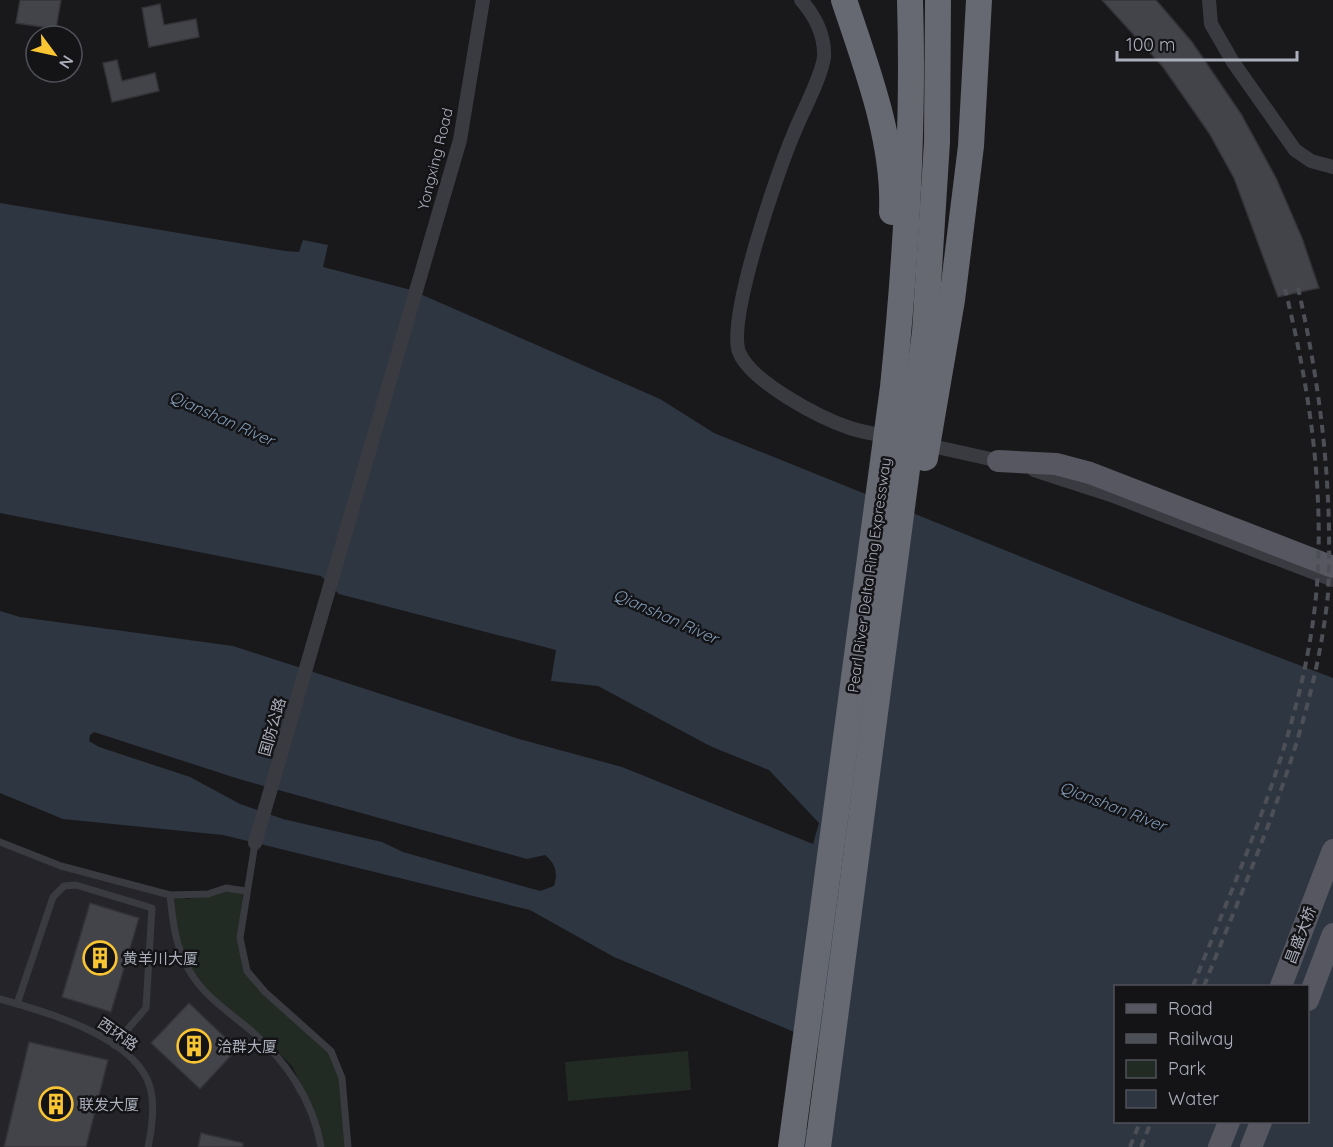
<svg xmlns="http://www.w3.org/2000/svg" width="1333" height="1147" font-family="Quicksand,'Noto Sans SC',sans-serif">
  <rect width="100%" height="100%" fill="#19191c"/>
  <path fill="#252529" d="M0 842 62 866 170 895 174 931 289 1068 308 1107 321 1147H0Z"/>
  <g fill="#212a23">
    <path d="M226 891 243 893 238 939 245 971 330 1051 342 1078 347 1147H323L311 1105 292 1066 253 1028 208 992 192 970 184 954 176 929 173 896 188 899Z"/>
    <path d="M688 1051 691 1090 568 1101 565 1062Z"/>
  </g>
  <path fill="#2e3741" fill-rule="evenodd" d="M0 203 285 251 299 252 303 240 328 245 323 267 411 290 660 399 714 433 1131 601 1333 678V1147H788L791 1136 835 1118 839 1076 811 1039 614 957 530 910 223 835 63 819 0 793V611L20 617 233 646 519 739 622 767 813 844 819 823 769 770 710 746 598 686 551 681 556 650 339 594 321 576 0 513ZM94 732 239 779 527 859 545 855C556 864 558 873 554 886L540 891 403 852 382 842 283 819 240 804 190 777 99 747 89 741 90 735ZM1116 986H1308V1122H1116Z"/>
  <g fill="#434449" stroke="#343338" stroke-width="1.5">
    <path d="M20 0H61L56 29 16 23Z"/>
    <path d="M1102 0H1156L1192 42 1241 114 1276 178 1302 238 1319 288 1278 297 1234 178 1209 133 1163 67Z"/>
    <path d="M160 4 164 25 196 19 199 37 149 47 142 8Z"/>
    <path d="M117 60 122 81 155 73 159 91 112 102 103 63Z"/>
    <path d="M90 903 139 918 111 1012 62 997Z"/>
    <path d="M189 1003 237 1049 200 1089 151 1043Z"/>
    <path d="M29 1042 108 1060 86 1147H4Z"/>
    <path d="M201 1133 243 1143V1147H198Z"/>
  </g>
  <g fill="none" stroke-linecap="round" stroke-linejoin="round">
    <g stroke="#3a3b41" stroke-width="7">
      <path d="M0 842 61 866 170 895 208 894 226 888 246 891"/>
      <path d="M255 843 240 938 247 971 265 992 331 1051 342 1078 348 1147"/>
      <path d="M170 895C173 922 175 946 189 970 203 995 226 1010 248 1028 284 1058 313 1099 321 1147"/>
      <path d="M0 999C44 1011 136 1037 150 1087 155 1105 152 1130 148 1147"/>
      <path d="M17 1004 53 897 64 886 76 885 152 908 146 1008 114 1045"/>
    </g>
    <g stroke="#3a3b41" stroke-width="14">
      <path d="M801 0C815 16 825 35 824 57 822 76 801 115 794 133 778 170 727 318 739 352 751 382 820 418 850 428 862 432 876 434 889 437"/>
      <path d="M1209 0 1211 24 1233 62 1295 150 1311 161 1333 167"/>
      <path d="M923 444 1004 462"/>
      <path d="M1034 470 1111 495 1333 580"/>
      <path d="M255 843 460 140 483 0"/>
    </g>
    <g stroke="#565760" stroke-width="22">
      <path d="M998 461 1056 464 1090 473 1333 567"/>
      <path d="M1281 986 1333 850"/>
      <path d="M1308 1000 1333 934"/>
      <path d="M1219 1147 1229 1122"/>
      <path d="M1251 1147 1261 1122"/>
    </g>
    <g stroke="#666872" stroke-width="26">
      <path d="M844 0C866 66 895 141 892 212"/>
      <path d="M925 458 952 300 971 146 979 0"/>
      <path d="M791 1147 893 387C906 259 914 129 910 0"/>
      <path d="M818 1147 925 332 937 142 938 0"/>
    </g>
    <g stroke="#4d4f56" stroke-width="4" stroke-dasharray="8 6" stroke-linecap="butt">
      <path d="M1193 986C1244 858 1306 725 1317 585 1324 485 1309 386 1285 289"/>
      <path d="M1204 986C1254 860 1314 731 1328 594 1333 491 1321 388 1298 288"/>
      <path d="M1130 1147 1140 1122"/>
      <path d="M1141 1147 1151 1122"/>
    </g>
  </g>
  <defs>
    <symbol id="building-ring" viewBox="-11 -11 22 22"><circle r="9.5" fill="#141417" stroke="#fac533" stroke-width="1.5"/><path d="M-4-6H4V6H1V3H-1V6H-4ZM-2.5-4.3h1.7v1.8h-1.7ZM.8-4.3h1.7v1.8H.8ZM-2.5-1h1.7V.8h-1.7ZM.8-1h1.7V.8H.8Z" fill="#fac533"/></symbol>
  </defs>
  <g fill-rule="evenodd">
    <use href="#building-ring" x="81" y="939" width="38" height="38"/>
    <use href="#building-ring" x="175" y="1027" width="38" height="38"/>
    <use href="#building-ring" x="37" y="1085" width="38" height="38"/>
  </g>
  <g text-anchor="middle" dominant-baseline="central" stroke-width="5" stroke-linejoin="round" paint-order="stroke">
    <g font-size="15" fill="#abafbc" stroke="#141417">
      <text transform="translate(435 159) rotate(-76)">Yongxing Road</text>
      <text transform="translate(869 575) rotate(-82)">Pearl River Delta Ring Expressway</text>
      <text transform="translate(272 727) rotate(-74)">国防公路</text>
      <text transform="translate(1300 935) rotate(-69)">昌盛大桥</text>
      <text transform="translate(118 1034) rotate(35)">西环路</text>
    </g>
    <g font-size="15" fill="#abafbc" stroke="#141417" text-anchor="start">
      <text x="123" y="958">黄羊川大厦</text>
      <text x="217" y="1046">洽群大厦</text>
      <text x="79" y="1104">联发大厦</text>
    </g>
    <g font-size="16" font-style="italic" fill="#819bb8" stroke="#141417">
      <text transform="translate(222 418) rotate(24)">Qianshan River</text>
      <text transform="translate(666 616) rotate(24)">Qianshan River</text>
      <text transform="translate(1113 806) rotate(21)">Qianshan River</text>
    </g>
  </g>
  <rect x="1114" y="985" width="195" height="138" fill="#141417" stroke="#505259" stroke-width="1.5"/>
  <rect x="1126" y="1004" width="30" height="9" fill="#565760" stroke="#505259" stroke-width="1.5"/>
  <text x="1168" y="1015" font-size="18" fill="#abafbc">Road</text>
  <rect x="1126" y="1034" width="30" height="9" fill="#4d4f56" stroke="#505259" stroke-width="1.5"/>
  <text x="1168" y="1045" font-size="18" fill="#abafbc">Railway</text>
  <rect x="1126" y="1060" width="30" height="18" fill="#212a23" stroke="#505259" stroke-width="1.5"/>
  <text x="1168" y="1075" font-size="18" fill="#abafbc">Park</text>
  <rect x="1126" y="1090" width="30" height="18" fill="#2e3741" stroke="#505259" stroke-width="1.5"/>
  <text x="1168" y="1105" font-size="18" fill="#abafbc">Water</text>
  <g transform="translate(54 54) rotate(123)"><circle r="28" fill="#141417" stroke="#505259" stroke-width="1.5"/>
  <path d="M0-4.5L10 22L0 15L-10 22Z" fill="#fac533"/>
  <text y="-9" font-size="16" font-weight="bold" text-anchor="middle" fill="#abafbc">N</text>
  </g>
  <path d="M1117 51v9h180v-9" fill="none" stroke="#abafbc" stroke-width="3"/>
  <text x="1126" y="51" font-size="18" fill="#abafbc" stroke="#141417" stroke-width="4.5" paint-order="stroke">100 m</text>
</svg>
